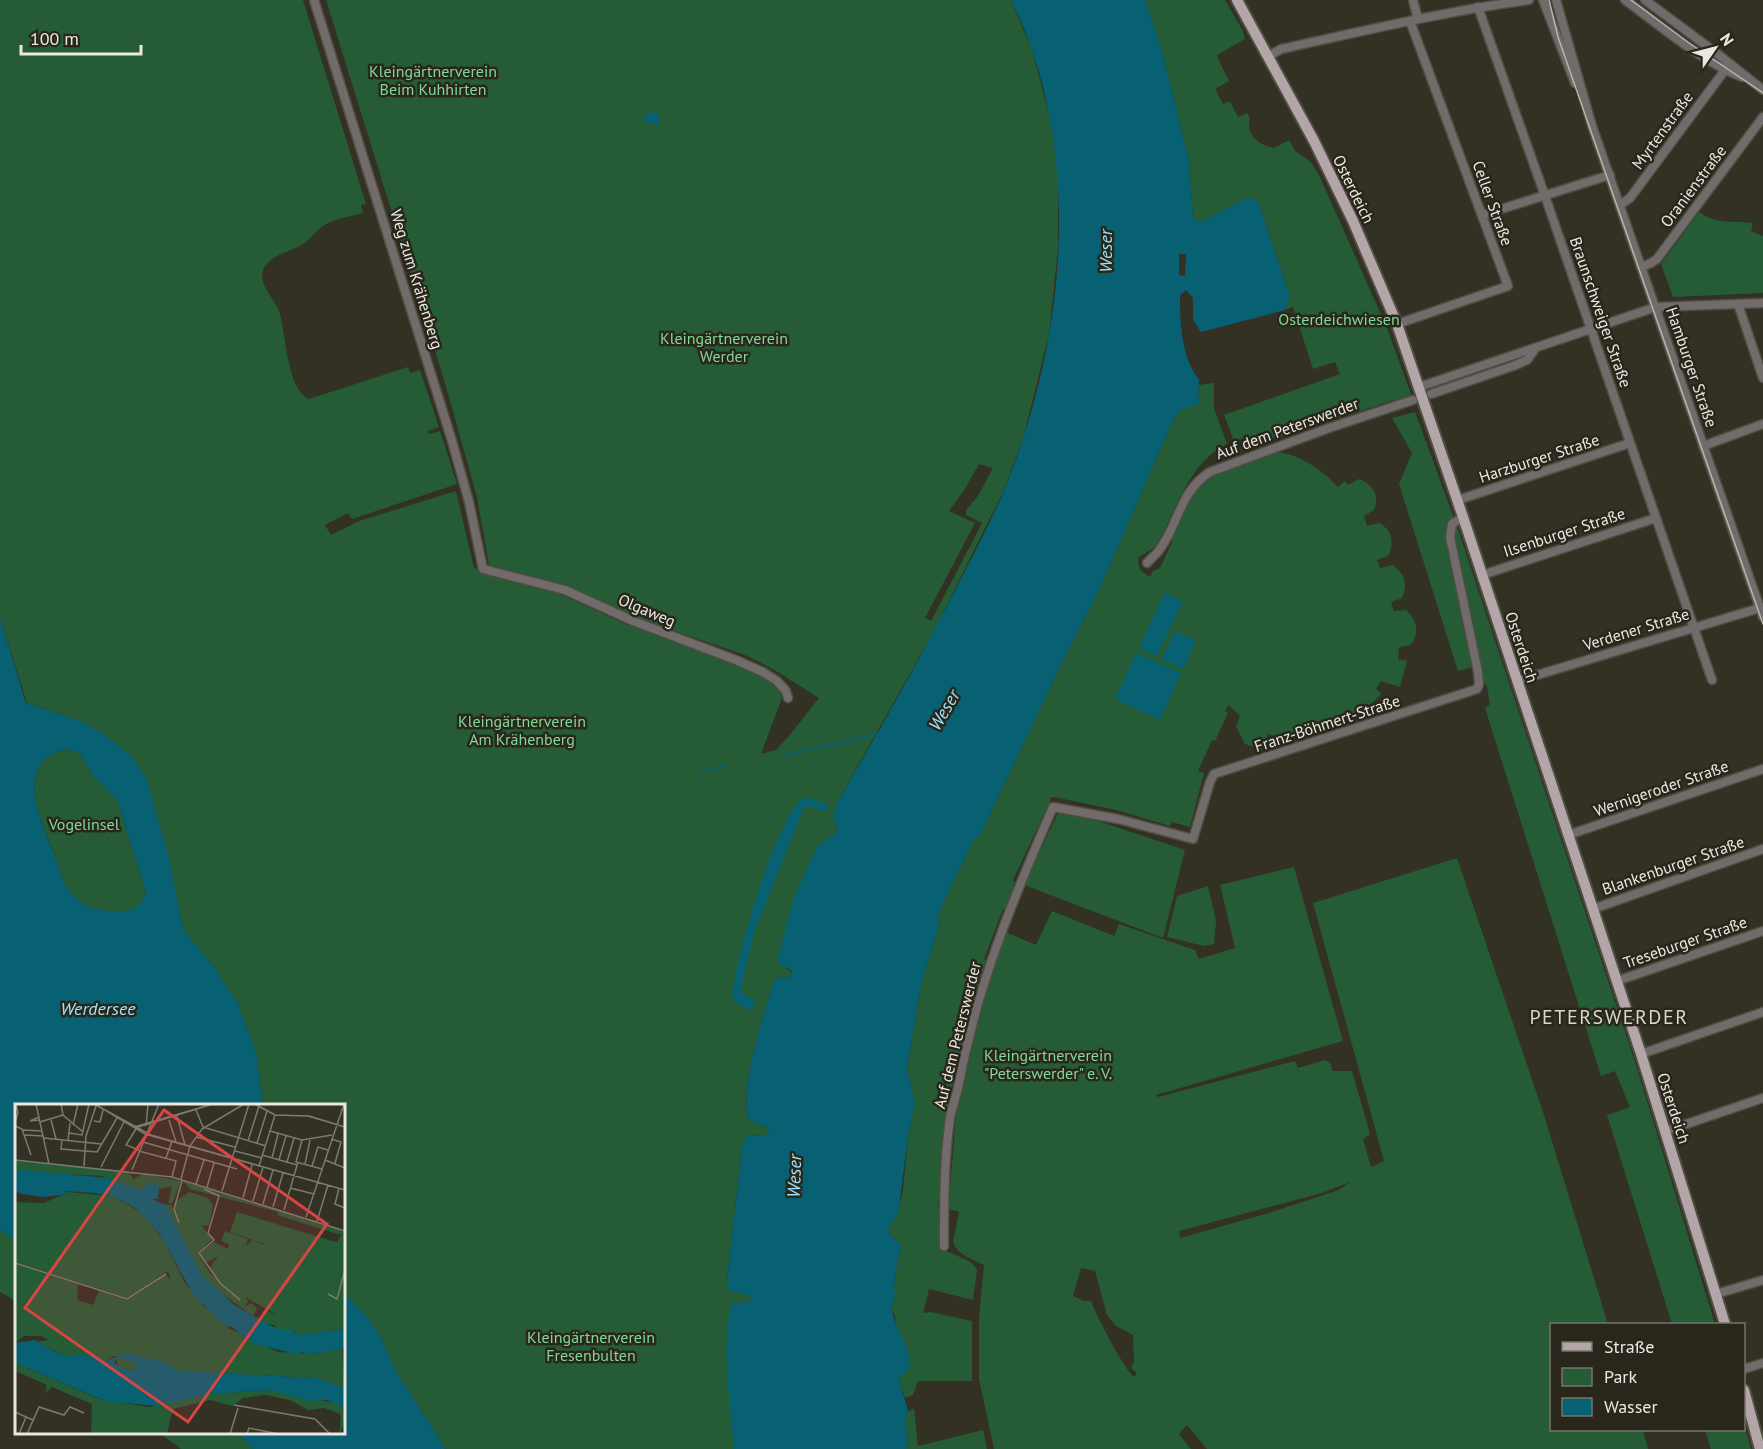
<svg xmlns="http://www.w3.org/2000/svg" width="1763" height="1449" font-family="'PT Sans',sans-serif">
  <rect width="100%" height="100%" fill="#333024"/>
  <g fill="#255c35" fill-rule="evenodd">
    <path d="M0 0H303L366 204 361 205 363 213C352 216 339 218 328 223 318 228 311 238 303 244 290 253 272 253 264 268 256 284 275 298 280 314 286 335 287 390 309 399L408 367 410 373 420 370 439 427 428 431 429 434 440 431 457 484 352 519 348 513 325 525 331 535 359 521 456 491 474 568 495 576 551 590 623 623 747 669 761 675 781 692 782 698 761 754 776 750 789 736 819 698 773 669 745 655 637 618 566 585 489 565 477 497 445 383 326 0H1011L1032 50 1052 125 1058 167V248L1049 334 1024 435 1004 490 934 631 837 803 835 824 838 828 835 833 817 847 779 964 792 972 791 976 774 979C765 1013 738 1090 749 1120L768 1128 769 1133 766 1135 747 1136 742 1145 727 1281 731 1292 745 1294 752 1298 749 1302 731 1303 730 1397 734 1449H446L395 1370 380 1336 366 1315 344 1293V1106L263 1105 256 1052 238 1004 215 968 185 932 134 759 107 736 83 722 27 703 0 618ZM979 464 993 468 978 496 966 510V515L982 523 931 621 925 618 975 523 949 511 965 489Z"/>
    <path d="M1145 0H1225L1243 31 1245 39 1217 55 1219 61 1229 81 1215 89 1223 104 1230 101 1238 117 1247 113 1250 118C1245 135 1259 145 1274 148L1289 140 1295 151 1310 161 1320 177 1387 328 1412 397 1394 400 1276 438 1247 437 1234 441 1224 415 1340 374 1335 362 1313 369 1293 307 1285 310 1290 296 1258 201 1248 197 1201 222 1193 220 1189 161 1163 54Z"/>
    <path d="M1699 212C1720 226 1731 220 1753 223L1751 231 1763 236V293L1673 297 1661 264Z"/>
    <path d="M1214 383V408L1227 444C1190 462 1177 507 1159 541L1155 547 1139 557C1136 566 1142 573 1150 577L1153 571 1160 568 1172 542 1173 529 1200 480C1222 471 1246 459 1269 453 1292 448 1324 471 1338 487L1345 481 1348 485 1359 479C1373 484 1380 496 1374 510L1364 516 1367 526 1379 523C1392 530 1395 542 1388 556L1377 560 1380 568 1393 565C1405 574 1408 584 1402 598L1391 602 1394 611 1406 610C1417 620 1420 633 1411 645L1399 647 1398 659 1407 661 1400 687 1381 681 1376 689 1381 694C1348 729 1316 746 1268 734L1262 750 1245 744 1236 726 1240 716 1228 705 1225 711 1228 713 1215 741 1212 740 1198 771 1204 773 1190 827 1172 822 1170 826 1116 810 1054 797 1050 798V804L1047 814H1044L1013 880 1016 885 1005 909H1003L984 959 986 960 968 1021 948 1103 938 1207 941 1208 940 1248 971 1262 977 1270 973 1300 929 1289 923 1313 931 1312 972 1321V1381H918L913 1395 905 1398 899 1379 902 1375 895 1316 892 1310V1303L895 1299 893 1284 896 1280 895 1274 901 1246 888 1232 890 1223 896 1219 903 1191 908 1137 915 1103 907 1068 921 985 940 922 937 916 973 841 980 835 1060 667 1100 588 1170 427 1180 410 1198 398 1199 385Z"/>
    <path d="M1415 412 1459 532 1636 1065 1715 1324H1672L1607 1115 1630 1107 1615 1071 1601 1076 1485 708 1490 704C1488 697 1489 691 1486 684L1479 685 1477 666 1458 671 1399 484 1412 453 1392 418Z"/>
    <path d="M66 749 80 753 93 776 118 802 146 893C139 909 136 911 119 911 98 911 89 910 73 895 63 886 59 866 54 853 40 819 13 762 66 749Z"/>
    <path d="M1058 813 1086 817 1185 850 1163 938 1024 885Z"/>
    <path d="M1457 858 1543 1112 1608 1324H1552V1430H1643L1648 1449H1207L1187 1425 1179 1434 1191 1449H994L979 1379V1319L984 1265C973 1259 957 1255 953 1242L959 1212 949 1209V1203L956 1113 968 1052 1003 931 1036 945 1052 911 1114 936 1119 924 1195 950 1199 959 1235 948 1220 885 1294 867 1343 1041 1156 1095 1158 1097 1295 1061 1298 1068 1325 1060 1331 1064 1332 1071H1352L1370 1134 1363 1139 1371 1167 1384 1161 1313 903ZM1350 1182 1339 1190 1265 1214 1180 1238 1179 1231 1322 1193ZM1081 1268 1095 1271 1107 1315 1116 1326 1133 1335 1134 1361 1131 1368 1137 1373 1134 1377C1124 1369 1096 1315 1091 1301H1084L1073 1296Z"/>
    <path d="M1208 886 1216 921 1214 944 1204 946 1167 937 1177 896Z"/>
    <path d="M0 1229 16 1242V1301L0 1292Z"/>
    <path d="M914 1409 918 1446 983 1430 987 1449H906L908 1444 905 1415 908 1411Z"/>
    <path d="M1744 1424 1751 1449H1711L1705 1430H1744Z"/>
    <path d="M160 1433H238L252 1449H181Z"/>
  </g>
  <g fill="#086073" fill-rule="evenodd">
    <path d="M1011 0H1145L1163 54 1189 161 1193 219 1201 222 1248 197 1258 201 1290 296 1285 310 1201 332 1193 320V298L1186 290 1180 295C1180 324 1181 356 1199 380L1198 398 1200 403 1180 410 1170 427 1100 588 1060 667 980 835 973 841 937 916 940 922 921 985 907 1068 915 1103 908 1137 898 1215 896 1219 890 1223 888 1232 901 1246 895 1274 896 1280 893 1284 896 1295C895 1298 893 1300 892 1304 889 1314 905 1340 908 1350 910 1356 909 1363 909 1370L902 1375 899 1379 908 1411 905 1415 908 1445 906 1449H734C730 1402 721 1349 731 1303L749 1302 752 1298 745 1294 730 1292 727 1281 742 1145 747 1136 766 1135 769 1133 768 1128 749 1120C738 1090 765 1012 774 979L791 976 792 971 779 964 778 957 793 900 817 847 835 833 838 828 833 818 837 803C877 734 917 665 953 594 971 559 990 524 1005 488 1066 338 1085 149 1011 0Z"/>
    <path d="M655 111 658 113 659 123 656 125 644 120 643 117 645 114H651Z"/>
    <path d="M1164 593 1183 601 1157 656 1139 648Z"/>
    <path d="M0 618 26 703 83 722 107 736 134 759 146 778 170 861 180 916 185 932 215 968 238 1004 256 1052 263 1105 16 1106V1242L0 1229ZM66 749 80 753 93 776 118 802 146 893C140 907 135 911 119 911 98 911 89 910 73 895 63 886 59 866 54 854 40 819 13 762 66 749Z"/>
    <path d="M1175 631 1196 641 1183 669 1162 659Z"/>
    <path d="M1136 653 1181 673 1160 720 1115 699Z"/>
    <path d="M804 797 828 804 827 812 808 806 803 809 754 933 741 987 742 993 755 1000 752 1011 735 1002 732 995C736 958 776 816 804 797Z"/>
    <path d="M344 1293 366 1315 380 1336 395 1370 446 1449H252L238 1433 344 1432Z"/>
  </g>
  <path fill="#333024" d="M1179 254H1186L1185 276 1179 275Z"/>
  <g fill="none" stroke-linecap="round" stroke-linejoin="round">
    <g stroke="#086073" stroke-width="2">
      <path d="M783 756 877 734"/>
      <path d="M701 773 725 765"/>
    </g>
    <defs>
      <g id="minor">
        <path d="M314 0 452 441 469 502 483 569 565 590 633 621 736 660 763 672 777 681 786 691 788 698"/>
        <path d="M1413 0 1418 19"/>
        <path d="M1543 0 1575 83"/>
        <path d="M1556 0 1592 126 1763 617"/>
        <path d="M1625 0C1662 27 1699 60 1742 77"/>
        <path d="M1645 0 1719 55 1763 90"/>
        <path d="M1478 7 1545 196 1712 680"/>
        <path d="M1269 56 1281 49C1364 31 1446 11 1529 0"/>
        <path d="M1620 205 1630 198 1725 70"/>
        <path d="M1482 215 1610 175"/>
        <path d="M1641 267 1651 263 1657 259 1763 117"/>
        <path d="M1738 304 1763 378"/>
        <path d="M1397 324 1508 286 1410 21"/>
        <path d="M1419 387 1656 307 1763 303"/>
        <path d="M1431 394 1516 365 1527 360 1535 349"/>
        <path d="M1703 446 1763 424"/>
        <path d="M1458 500 1630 443"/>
        <path d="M1147 563C1151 558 1157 554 1160 549 1179 523 1180 491 1210 472L1329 428 1413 400"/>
        <path d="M1482 575 1656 518"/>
        <path d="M1517 681 1763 607"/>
        <path d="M1568 835 1763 769"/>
        <path d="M1593 909 1763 849"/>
        <path d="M1617 981 1763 931"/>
        <path d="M1641 1054 1763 1012"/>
        <path d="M1666 1131 1763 1098"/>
        <path d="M944 1246C944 1204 944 1160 950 1118 952 1106 957 1095 959 1083 978 983 1013 899 1053 807L1118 819 1193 839 1210 782 1214 774 1477 689 1479 684 1478 672 1450 537 1452 524 1463 517"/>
        <path d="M1716 1294 1763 1280"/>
        <path d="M1744 1369 1763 1363"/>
      </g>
      <g id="major">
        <path d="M1237 0 1314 141 1353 221 1397 324 1463 517 1641 1054 1725 1324"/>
        <path d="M1744 1390 1760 1449"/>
      </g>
    </defs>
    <use href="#minor" stroke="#504d42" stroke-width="11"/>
    <use href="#major" stroke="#504d42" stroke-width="14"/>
    <use href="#minor" stroke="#726b6c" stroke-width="8"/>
    <use href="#major" stroke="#b4a5a8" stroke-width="10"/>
    <g stroke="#b6b4ab" stroke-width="1.5">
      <path d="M1549 0 1558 37 1763 624"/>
      <path d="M1631 0 1689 43 1763 93"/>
    </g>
  </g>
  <g text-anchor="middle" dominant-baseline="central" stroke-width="5" stroke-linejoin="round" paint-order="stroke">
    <g font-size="16" fill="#80d995" stroke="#29261b">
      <text x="433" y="71">Kleingärtnerverein<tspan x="433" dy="18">Beim Kuhhirten</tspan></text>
      <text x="1339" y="319">Osterdeichwiesen</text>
      <text x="724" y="338">Kleingärtnerverein<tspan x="724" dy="18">Werder</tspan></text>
      <text x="522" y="721">Kleingärtnerverein<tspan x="522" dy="18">Am Krähenberg</tspan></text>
      <text x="84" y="824">Vogelinsel</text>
      <text x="1048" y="1055">Kleingärtnerverein<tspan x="1048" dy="18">"Peterswerder" e. V.</tspan></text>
      <text x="591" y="1337">Kleingärtnerverein<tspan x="591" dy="18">Fresenbulten</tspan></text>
    </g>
    <g font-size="16" fill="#eae8e1" stroke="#29261b">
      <text transform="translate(1662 130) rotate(-54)">Myrtenstraße</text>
      <text transform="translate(1693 186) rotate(-53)">Oranienstraße</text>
      <text transform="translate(1354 189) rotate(64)">Osterdeich</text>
      <text transform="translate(1493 203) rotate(70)">Celler Straße</text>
      <text transform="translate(417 279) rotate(73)">Weg zum Krähenberg</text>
      <text transform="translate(1601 312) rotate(71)">Braunschweiger Straße</text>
      <text transform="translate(1692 367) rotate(71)">Hamburger Straße</text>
      <text transform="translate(1287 428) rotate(-20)">Auf dem Peterswerder</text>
      <text transform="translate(1539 458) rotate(-18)">Harzburger Straße</text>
      <text transform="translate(1564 532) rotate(-18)">Ilsenburger Straße</text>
      <text transform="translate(647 610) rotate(23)">Olgaweg</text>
      <text transform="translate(1636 629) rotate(-17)">Verdener Straße</text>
      <text transform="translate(1522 647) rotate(72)">Osterdeich</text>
      <text transform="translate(1327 723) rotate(-18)">Franz-Böhmert-Straße</text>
      <text transform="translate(1661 788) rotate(-19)">Wernigeroder Straße</text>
      <text transform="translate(1673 865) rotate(-19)">Blankenburger Straße</text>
      <text transform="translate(1685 942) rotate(-19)">Treseburger Straße</text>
      <text transform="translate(957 1035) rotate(-76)">Auf dem Peterswerder</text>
      <text transform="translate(1674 1108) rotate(72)">Osterdeich</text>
    </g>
    <g font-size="18" font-style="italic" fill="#9ce4f9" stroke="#29261b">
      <text transform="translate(1105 251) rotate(-90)">Weser</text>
      <text transform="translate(944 710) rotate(-60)">Weser</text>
      <text x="98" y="1008">Werdersee</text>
      <text transform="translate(794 1176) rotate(-88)">Weser</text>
    </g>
    <g font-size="20" letter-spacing="1.5" fill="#dbd7c8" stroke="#29261b">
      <text x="1609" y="1017">PETERSWERDER</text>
    </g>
  </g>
  <g transform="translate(15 1104)">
    <rect width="330" height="330" fill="#333024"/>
    <path d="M0 57 113 67 118 75 128 70 166 77 157 100 153 99 157 83 129 87 86 72 0 67ZM168 77 330 128V225L283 231 279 226H262L259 221 244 219 241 213 245 215 249 206 262 211 230 193 233 197 230 203 236 199 242 204 238 212 202 186 187 171 148 100 157 101 159 109 161 97 174 88 193 94 198 101 194 121 187 122 197 135 183 149 195 169 204 178 194 165 203 152 191 159 185 149 199 138 213 145 214 140 206 137 210 127 233 135 231 142 237 136 250 141V140L215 128 222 108 317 137 322 138 326 131 262 111 263 108 175 85ZM54 88 97 92 127 109 148 135 170 179 189 203 198 207 213 224 263 248 300 250 327 242 330 284 299 274 165 267 148 258 121 253 98 252 92 257 51 252 31 244 23 237 34 236 26 232H9L0 239V160L63 180 62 196 78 201 84 187 112 196 151 171 156 176 153 167 112 194 0 158V98L29 99ZM101 254H110L123 261 116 267 103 263ZM0 259 87 296 134 303 192 290 255 286 320 299 330 304V320L324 330 326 312 323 309 309 304 293 306 275 296 250 291 228 294 218 302 195 296 158 305 152 330H76L77 300 37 283 30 290 34 282 29 289 32 281 0 267Z" fill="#255c35"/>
    <path d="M8 66 93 74 129 87 132 78 145 82 142 95H137L150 101 187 171 219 201 262 225 278 226 283 231 330 225V244L291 251 287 247 285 251 236 239V234L232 236 216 222 212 223 179 192 145 130 122 105 97 92 79 89 50 87 53 90 28 93 7 90 0 87V67ZM20 236 39 248 54 252 67 250 92 257 109 249 148 258 165 267 301 274 330 284V304L312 296 296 297 255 286 192 290 145 302 93 298 0 259V239ZM101 255 110 254 123 261 117 267 106 264 99 259Z" fill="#086073" fill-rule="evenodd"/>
    <path fill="none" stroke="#086073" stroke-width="3" d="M2 87 9 66"/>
    <path fill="none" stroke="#7c7a70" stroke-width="1.5" d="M21 0 34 60M46 0 48 11 68 28M79 0 136 31 330 86M80 0 130 30 330 86M239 0 260 11 294 12 330 23M240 0 260 11 293 12 330 23M181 6 188 23M162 12 170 41M24 13 15 17 25 16M36 16 41 35M154 16 161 38M79 17 85 18 88 6M0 18 3 9 1 0M25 18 48 11M58 21 63 0M0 22 7 25 16 51M131 22 133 0M119 23 198 0M188 23 251 42M120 24 198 0M121 25 111 41 124 46M8 26 27 27M255 27 287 36 317 31M54 29 67 31 74 0M9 31 28 32M181 33 220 43M29 34 86 40M316 35 326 38 320 59M47 36 46 45 82 48 102 14M287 36 281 58 307 65M53 37 55 19M233 37 244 2M128 38 222 65M242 39 252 7M124 47 161 57 157 73M220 47 247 54M247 51 282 61M151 54 157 37M257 54 263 30M0 56 157 73 330 127M264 56 271 32M310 56 330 64M272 58 279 34M290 60 295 36M69 62 71 32 81 2M244 62 260 11M297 62 303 43 313 46M86 63 109 18M117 66 144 0M166 75 175 42 187 25 229 0M181 80 189 56M192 83 199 59M275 84 299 90M324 84 320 100 330 104M189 85 204 92 193 129 199 136 184 149 205 179 225 196M207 87 234 0M228 94 237 61M238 97 248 63M248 100 258 66M258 103 268 69M269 106 283 58M291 113 329 0M302 117 313 81M164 119 159 105 167 77M0 159 112 195 151 170M313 190 322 195 330 166M219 301 300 315 315 330M0 308 18 316M4 330 11 313M12 330 24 303 49 311 55 303 69 309M215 330 223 304M232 330 234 324 263 330"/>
    <path fill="#d94544" fill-opacity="0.15" stroke="#d94544" stroke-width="3" d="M149 6 312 120 173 318 10 204Z"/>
    <rect width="330" height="330" fill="none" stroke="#eae8e1" stroke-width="3"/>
  </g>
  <rect x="1550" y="1323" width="195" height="108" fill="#29261b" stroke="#76746a" stroke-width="1.5"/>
  <rect x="1562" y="1342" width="30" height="9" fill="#b4a5a8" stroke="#76746a" stroke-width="1.5"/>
  <text x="1604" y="1353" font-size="18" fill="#eae8e1">Straße</text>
  <rect x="1562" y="1368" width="30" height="18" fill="#255c35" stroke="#76746a" stroke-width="1.5"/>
  <text x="1604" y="1383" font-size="18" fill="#eae8e1">Park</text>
  <rect x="1562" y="1398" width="30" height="18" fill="#086073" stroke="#76746a" stroke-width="1.5"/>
  <text x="1604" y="1413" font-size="18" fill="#eae8e1">Wasser</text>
  <g transform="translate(1715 48) rotate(55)" stroke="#29261b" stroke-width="4.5" paint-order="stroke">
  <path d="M0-4.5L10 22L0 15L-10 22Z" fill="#eae8e1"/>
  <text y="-9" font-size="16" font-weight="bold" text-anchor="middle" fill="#eae8e1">N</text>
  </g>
  <path d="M21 45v9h120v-9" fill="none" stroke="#eae8e1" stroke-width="3"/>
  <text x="30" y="45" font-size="18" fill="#eae8e1" stroke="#29261b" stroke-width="4.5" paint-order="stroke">100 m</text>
</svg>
